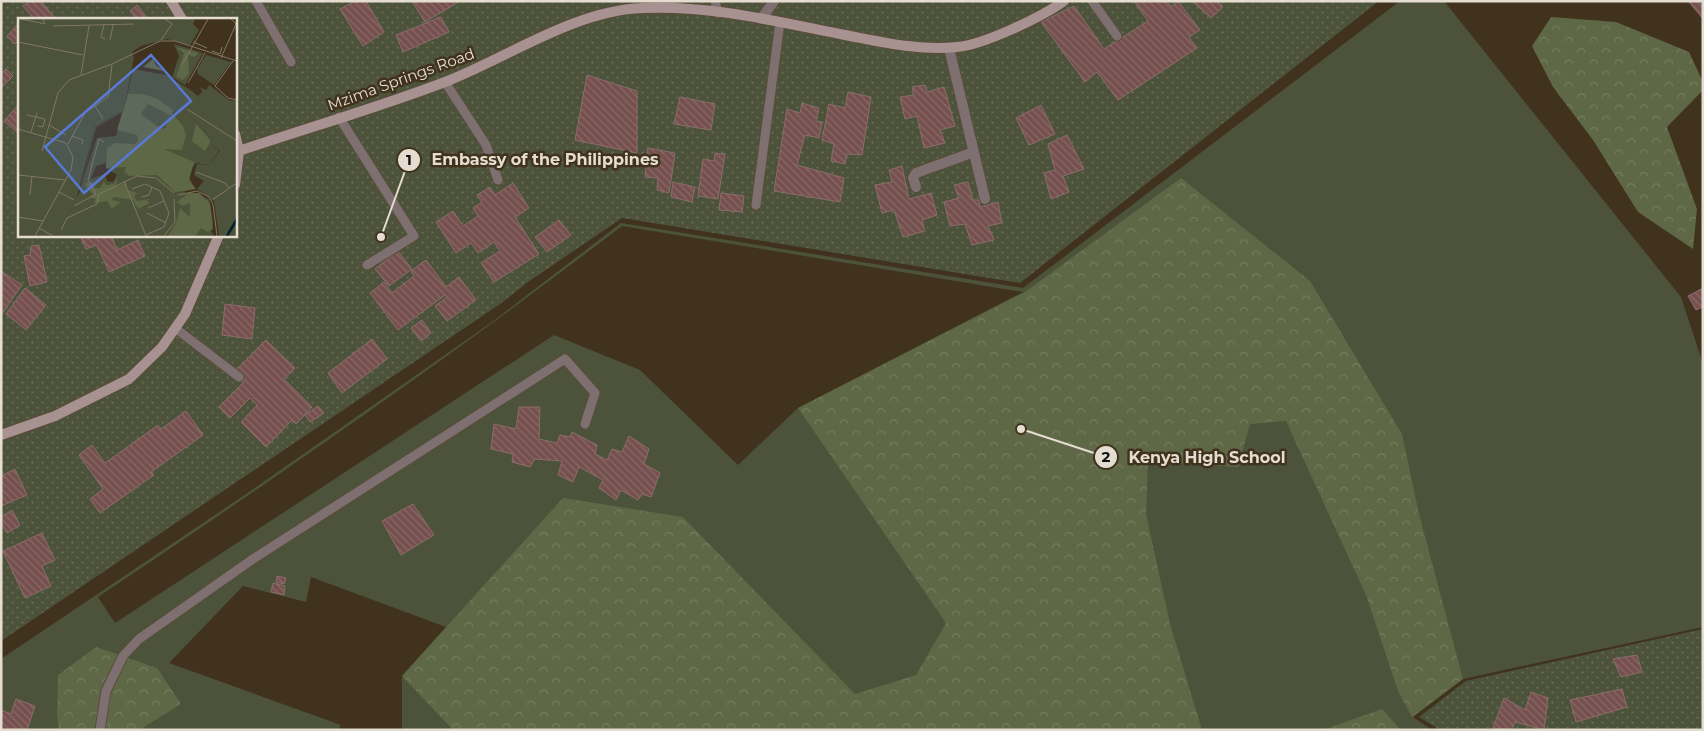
<svg xmlns="http://www.w3.org/2000/svg" width="1704" height="731" font-family="Montserrat,sans-serif">
  <defs>
    <pattern id="forest-crowns" width="20" height="18" patternUnits="userSpaceOnUse" patternTransform="scale(1.25)"><rect width="20" height="18" fill="#5e6746"/><path d="M2 6a3 3 0 1 1 6 0M12 15a3 3 0 1 1 6 0" fill="none" stroke="#757c60"/></pattern>
    <pattern id="garden-dots" width="8" height="8" patternUnits="userSpaceOnUse" patternTransform="scale(1.25)"><rect width="8" height="8" fill="#4c533a"/><path d="M2 2h.1M6 6h.1" fill="none" stroke="#666b55" stroke-width="1.8" stroke-linecap="round"/></pattern>
    <pattern id="building-back-hatch" width="6" height="6" patternUnits="userSpaceOnUse" patternTransform="scale(1.25)"><rect width="6" height="6" fill="#75504e"/><path d="M-1 5l2 2M0 0l6 6M5-1l2 2" fill="none" stroke="#886966"/></pattern>
  </defs>
  <rect width="100%" height="100%" fill="#40321d"/>
  <path fill="#4c533a" fill-rule="evenodd" d="M1400 1H1444L1681 297 1703 364V627L1463 679 1413 717 1432 730H402V676L446 627 311 577 306 602 243 586 169 663 341 725 338 730H1V659L246 494 492 322 621 223 1023 288ZM622 226 1023 292 798 408 738 465 640 370 554 335 115 623 98 597C276 478 452 356 622 226Z"/>
  <g fill="url(#forest-crowns)">
    <path d="M1551 17 1616 22 1689 52 1703 82V90L1667 127 1697 209 1693 249 1638 212 1593 140 1553 87 1532 46Z"/>
    <path d="M1181 178 1310 281 1402 434 1419 514 1463 679 1412 717 1398 691 1366 595 1286 421 1250 424 1238 467 1148 462 1146 514 1170 624 1202 730H453L402 676 563 498 683 517 855 694 916 675 946 623 798 408 1025 292Z"/>
    <path d="M96 647 157 668 181 704 139 730H59L57 715 58 675Z"/>
    <path d="M1382 709 1401 730H1323Z"/>
  </g>
  <g fill="url(#garden-dots)" fill-rule="evenodd">
    <path d="M1 1H1379L1020 283 622 218 528 282 500 304 1 641ZM19 19H235V235H19Z"/>
    <path d="M1703 629V730H1440L1419 717 1466 681Z"/>
  </g>
  <g fill="url(#building-back-hatch)" stroke="#8b6d6b">
    <path d="M29 1H41L55 18 34 19 23 6Z"/>
    <path d="M355 1H369L367 3 384 32 363 46 340 9Z"/>
    <path d="M412 1H460L425 22Z"/>
    <path d="M1134 1H1167L1171 7 1178 1 1200 30 1189 37 1197 48 1118 100 1097 72 1085 82 1041 22 1074 6 1104 49 1148 21Z"/>
    <path d="M1192 1H1217L1223 7 1211 18Z"/>
    <path d="M1703 1V19L1689 2Z"/>
    <path d="M137 5 148 19H137L130 11Z"/>
    <path d="M441 17 449 32 403 52 396 35Z"/>
    <path d="M17 25 19 40 15 44 7 36Z"/>
    <path d="M6 69 13 76 1 88V74Z"/>
    <path d="M587 75 637 91V153L575 140Z"/>
    <path d="M925 85 927 92 944 87 955 126 940 130 945 143 924 148 917 116 905 119 900 97 914 95 912 87Z"/>
    <path d="M848 92 871 97 862 155 847 154 845 164 831 161 834 144 822 140 829 104 845 108Z"/>
    <path d="M680 97 715 104 711 130 674 124Z"/>
    <path d="M802 103 819 108 816 121 822 122 819 138 805 135 797 165 844 178 840 202 774 191 787 109 800 113Z"/>
    <path d="M19 104V134L4 121Z"/>
    <path d="M1041 105 1055 134 1029 145 1016 118Z"/>
    <path d="M1067 135 1084 169 1063 176 1069 192 1051 199 1044 173 1055 170 1048 144Z"/>
    <path d="M648 148 675 153 669 193 657 190 658 178 645 177Z"/>
    <path d="M715 153 725 154 718 199 698 196 703 159 714 161Z"/>
    <path d="M902 166 909 199 931 193 937 215 922 220 925 231 903 237 894 210 882 213 875 185 892 182 889 170Z"/>
    <path d="M673 182 695 187 692 202 671 197Z"/>
    <path d="M968 182 973 200H979L980 207 998 202 1002 223 988 226 994 240 972 245 965 224 950 226 944 202 959 198 954 185Z"/>
    <path d="M513 183 529 208 515 217 539 254 494 282 481 263 500 251 494 242 478 253 471 243 456 253 436 222 453 211 463 226 478 216 473 208 482 202 477 195 490 187 495 195Z"/>
    <path d="M721 193 744 196 742 212 719 210Z"/>
    <path d="M559 220 571 235 547 252 535 237Z"/>
    <path d="M80 235H111L117 250 138 240 145 256 109 272 97 245 86 249Z"/>
    <path d="M39 245 47 282 30 286 24 256 30 255 31 246Z"/>
    <path d="M398 251 412 269 389 286 375 269Z"/>
    <path d="M426 260 446 287 459 277 476 300 447 321 435 306 447 297 445 295 398 330 370 293 384 282 392 293 414 276 411 271Z"/>
    <path d="M1 271 22 285 1 315Z"/>
    <path d="M25 288 46 305 26 330 6 314Z"/>
    <path d="M1703 288V307L1696 310 1688 296Z"/>
    <path d="M225 304 255 308 252 339 222 335Z"/>
    <path d="M422 320 431 333 421 341 411 328Z"/>
    <path d="M372 339 387 359 342 393 328 373Z"/>
    <path d="M266 340 295 368 284 379 312 407 296 424 292 420 266 447 241 422 257 405 250 398 230 418 219 407 244 382 234 372Z"/>
    <path d="M318 406 324 413 310 422 305 415Z"/>
    <path d="M519 407H540L539 439 557 443 560 435 570 437 572 432 597 445 595 454 607 460 612 449 622 452 629 436 649 449 644 464 660 473 651 497 642 494 638 500 621 490 616 500 599 488 603 480 579 467 573 482 558 475 562 461 535 459 530 467 512 462 513 454 491 449 494 424 516 429Z"/>
    <path d="M186 411 203 435 151 472 154 475 100 513 90 499 103 489 79 455 92 445 105 463 158 425 161 429Z"/>
    <path d="M15 469 27 495 1 506V476Z"/>
    <path d="M413 504 434 535 401 555 382 521Z"/>
    <path d="M12 510 20 525 7 533 1 523V517Z"/>
    <path d="M42 533 55 560 42 566 51 586 25 598 3 551Z"/>
    <path d="M277 576 286 578 284 584 276 582Z"/>
    <path d="M273 583 285 586 284 595 271 592Z"/>
    <path d="M1637 655 1642 672 1621 677 1613 659Z"/>
    <path d="M1622 689 1627 707 1576 722 1570 700Z"/>
    <path d="M1531 692 1548 698 1544 730 1515 722 1512 730 1493 728 1504 698 1525 710Z"/>
    <path d="M16 699 35 706 27 730H1V710L11 714Z"/>
  </g>
  <g fill="none" stroke-linecap="round" stroke-linejoin="round">
    <defs>
      <g id="lane">
        <path d="M256 1 291 62"/>
        <path d="M715 1 718 13"/>
        <path d="M1092 1 1117 36"/>
        <path d="M445 82 486 145 498 180"/>
        <path d="M339 117 414 236 367 265"/>
        <path d="M756 205 780 22"/>
        <path d="M175 328 239 377"/>
        <path d="M100 730 106 691 123 656 139 639 253 559 565 359 595 393 585 424"/>
      </g>
      <g id="street">
        <path d="M761 19 774 1"/>
        <path d="M949 48 985 199"/>
        <path d="M916 187 913 178 916 173 974 152"/>
      </g>
      <g id="secondary">
        <path d="M171 1 182 19"/>
        <path d="M235 134 239 151 235 185"/>
        <path d="M239 151C307 128 377 108 445 82 507 58 575 10 643 8 711 5 779 22 845 35 882 42 919 51 957 47 983 45 1042 17 1064 1"/>
        <path d="M1 435 55 416 129 379 162 347 185 314 219 235"/>
      </g>
    </defs>
    <use href="#lane" stroke="#5a4d3a" stroke-width="11"/>
    <use href="#street" stroke="#5a4d3a" stroke-width="12"/>
    <use href="#secondary" stroke="#5a4d3a" stroke-width="12"/>
    <use href="#lane" stroke="#7e7070" stroke-width="9"/>
    <use href="#street" stroke="#7e7070" stroke-width="10"/>
    <use href="#secondary" stroke="#a79191" stroke-width="10"/>
  </g>
  <g text-anchor="middle" dominant-baseline="central" stroke-width="5" stroke-linejoin="round" paint-order="stroke">
    <g font-size="15" fill="#e5ddd0" stroke="#40321d">
      <text transform="translate(401 79) rotate(-20)">Mzima Springs Road</text>
    </g>
  </g>
  <g transform="translate(18 18)">
    <rect width="219" height="219" fill="#40321d"/>
    <path d="M156 26 185 35 167 67 154 59 161 38ZM188 37 213 44 196 67 180 56 179 51ZM115 51 148 57 171 71 154 97H171L191 117 193 127 201 133 191 147 178 145 170 155 176 171 165 174 191 181 195 204 192 211 196 218H39L62 173 77 110 106 92ZM106 93 98 118 79 120 65 161 78 110ZM88 145V150L99 157 95 164 89 163 87 156 73 161 78 148Z" fill="#4c533a" fill-rule="evenodd"/>
    <path d="M158 29 180 35 177 39 170 37 171 56 165 62 158 59 166 35ZM135 41 138 47 146 53 125 49ZM110 76H124L138 80 155 92 154 98 130 86 123 96 143 111 148 110 151 99H157L165 108 168 117 164 132 146 131 176 144 171 162 178 171 157 174 139 157 112 158 106 154 108 149 88 150 89 130 97 125 118 126 120 122 119 117 99 112ZM178 106 193 123 187 133 174 123ZM99 160 98 168 109 165 108 171 119 175 116 179 119 183 132 181 129 183 132 185 120 191 115 182 96 179 94 182 103 184 94 191 89 183 76 185 78 181 73 180 75 176 67 168 68 165 76 164V170H82L86 164 88 167 96 166ZM171 175H181L192 185 195 211 190 214 183 210 177 218H150L158 205 162 190 172 199V185L164 188 159 184Z" fill="#5e6746"/>
    <path d="M0 1H177L175 6 181 12 172 27 149 21 123 28 114 34 116 39 106 92 77 109 58 182 39 218H0ZM191 67 211 82 219 83V218H201L196 183 179 171 186 163 176 157 179 146 191 147 202 133 193 127 191 117 171 97H154L171 71 180 78 184 74 182 69 188 72Z" fill="#4c533a"/>
    <path fill="none" stroke="#001f30" stroke-width="2.5" d="M209 218 219 201"/>
    <path fill="none" stroke="#827665" stroke-width="1" d="M3 1 27 6 25 1M86 7 83 19 87 21M35 8 116 6M92 22 95 7M143 22 154 6 147 1M0 24 65 37M175 24 189 30M194 33 202 36 204 29M203 40 218 6 213 1M215 43 197 68 210 80 219 82M164 47 190 1M63 57 71 8M170 65 187 35M77 88 85 101M169 91 219 123M9 97 27 101 25 109 20 108M31 107 48 117M0 111 48 125 55 139 53 152 17 218M13 114 19 95M54 118 65 122 64 126M50 126 67 95 90 79 94 47M24 133 40 75 51 62 94 46 142 23H157L219 43M178 154 207 165 211 170M0 157 47 162M106 163 128 218M114 171 127 166 142 173 151 195 146 209 128 217M41 174 56 182M78 176 70 162 81 121 86 124M12 177 14 158M160 177 179 173 191 179 195 186 199 218M124 179 131 177 134 169M194 182 219 165M56 188 78 176M130 190 146 183M129 195 148 205M0 199 25 203M21 210 35 218M43 212 49 200 79 186 81 176 119 158 138 160 156 175M146 218 157 204 156 181"/>
    <path fill="#5979d6" fill-opacity="0.15" stroke="#5979d6" stroke-width="2.5" d="M133 37 173 83 66 175 27 129Z"/>
    <rect width="219" height="219" fill="none" stroke="#e5ddd0" stroke-width="2.5"/>
  </g>
  <path fill="none" stroke="#e5ddd0" stroke-width="2" d="M381 237L409 160M1021 429L1106 457"/>
  <g fill="#e5ddd0" stroke="#40321d" stroke-width="2">
    <circle cx="381" cy="237" r="5"/>
    <circle cx="1021" cy="429" r="5"/>
    <circle cx="409" cy="160" r="12"/>
    <circle cx="1106" cy="457" r="12"/>
  </g>
  <g font-size="15" text-anchor="middle" font-weight="bold" fill="#111">
    <text x="409" y="165">1</text>
    <text x="1106" y="462">2</text>
  </g>
  <g font-size="16" text-anchor="middle" font-weight="bold" fill="#e5ddd0" stroke="#40321d" stroke-width="5" stroke-linejoin="round" paint-order="stroke">
    <text x="545" y="165">Embassy of the Philippines</text>
    <text x="1207" y="463">Kenya High School</text>
  </g>
  <rect width="1704" height="731" fill="none" stroke="#e5ddd0" stroke-width="5"/>
</svg>
